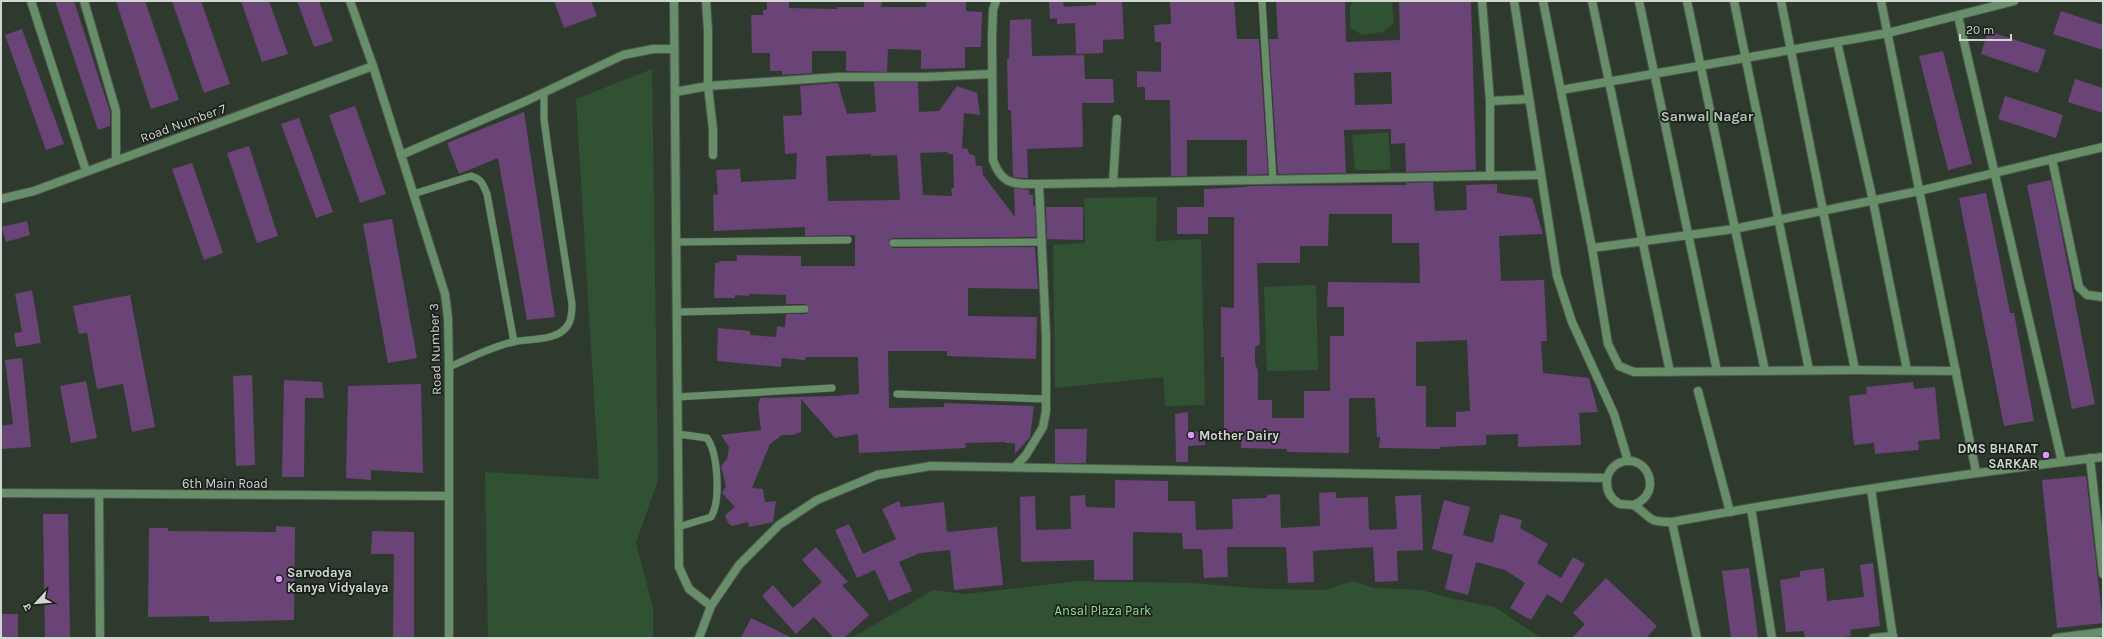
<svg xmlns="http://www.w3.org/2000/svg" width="2104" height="639" font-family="Karla,'Noto Sans Devanagari',sans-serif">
  <rect width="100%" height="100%" fill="#2f3a2f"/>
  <g fill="#315133">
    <path d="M1354 1H1390L1392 3 1394 23 1383 32 1362 35 1350 27V6Z"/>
    <path d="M652 69 658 480 636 543 653 608V638H488L485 472 599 479 576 99Z"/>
    <path d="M1388 132 1391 170H1355L1352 135Z"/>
    <path d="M1157 197 1156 241 1201 239 1205 405 1165 406 1163 377 1055 388 1053 245 1085 243 1084 198Z"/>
    <path d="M1316 285 1318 370 1267 371 1264 287Z"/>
    <path d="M1078 581 1189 583 1268 589 1325 590 1353 581 1373 588 1422 590 1449 598 1495 607 1541 638H852L933 590 966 594Z"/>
  </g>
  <g fill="#6a4476" fill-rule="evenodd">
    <path d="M55 1H74L110 112V126L98 130Z"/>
    <path d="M116 1H145L179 100 151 109Z"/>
    <path d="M172 1H201L230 84 204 93Z"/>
    <path d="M241 1H269L288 54 262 62Z"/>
    <path d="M297 1H319L333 41 314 47Z"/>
    <path d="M554 1H591L597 16 564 28Z"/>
    <path d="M767 1H789V8L837 9V7H864V1H882L881 7H926V1H966V11L982 12 981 47H965V68L921 69V50L888 49 887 72 846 71V51H812V73L782 75V71H770V53H752L751 15H763V10H767Z"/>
    <path d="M1049 1H1063L1064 7 1096 5V1H1122L1124 39 1103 40V53L1076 54 1075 23 1057 24V18L1050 19Z"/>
    <path d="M1170 1H1234L1237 39H1259L1268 174 1247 175V140H1187V176H1171L1170 100H1145V87H1137V71L1161 72V42H1155L1154 25 1171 24Z"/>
    <path d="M1276 1H1345L1346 42 1400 40 1399 1H1471L1476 170 1406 172 1405 143 1391 144V129L1344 130 1346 173 1278 174 1269 39H1278ZM1391 72 1392 104 1355 105 1354 73Z"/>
    <path d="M2061 11 2103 25V50L2053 34Z"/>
    <path d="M1031 19 1032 56 1084 55 1085 79H1113L1114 103H1082L1083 147 1027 149 1028 178H1023L1013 177 1011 110H1008L1007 59H1009L1010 20Z"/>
    <path d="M22 29 64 144 46 150 5 35Z"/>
    <path d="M1988 31 2046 50 2038 73 1981 54Z"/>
    <path d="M1943 51 1972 164 1948 170 1919 56Z"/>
    <path d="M2075 79 2103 88V113L2068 102Z"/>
    <path d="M874 82H918L919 112 939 111 957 86 977 93 980 115 964 113 962 148 968 149 969 154 975 156 976 166H982L983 175 1015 217 1014 188 1029 190V195H1033V206H1035L1036 237 893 238 889 240V245L893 248 1035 247 1038 289 968 288V316L1037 317 1036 359 947 356V351H888L889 408 944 407V403L1034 406 1030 437 1015 454V443H1005V442L965 443 966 448 859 453 858 434 835 438 801 399V432L792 435H782L770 444 752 488 763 489 765 502 776 501 773 522 749 527 748 522 732 526 728 523 725 515 735 507 722 493 726 486 721 466 727 459 729 447 721 435 761 430 758 405 760 398 835 396 859 394 858 357H806L805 360 782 358 781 367 717 361 718 328 750 331V335L776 337 777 326 785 327 786 314H806L810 309 805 304H786V295L749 294V296L735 295V298H714L715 263H719V261H737V255L801 256V266H855V235L805 236V227L714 231 713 195 718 194 716 170 740 169 741 182 796 179 797 153 785 154 783 116 802 115 800 86 838 83 847 114 876 112ZM947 152 948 154H953L954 188H951L952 196 923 195 920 153ZM871 154V156L897 155 900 200 828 201 826 156Z"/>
    <path d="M2005 96 2063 115 2056 138 1998 119Z"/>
    <path d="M355 106 386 194 360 203 329 115Z"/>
    <path d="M524 112 555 317 527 320 498 158 459 174 447 143Z"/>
    <path d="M299 118 333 212 316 218 281 124Z"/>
    <path d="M249 146 278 236 257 243 227 153Z"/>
    <path d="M192 163 223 253 204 260 172 169Z"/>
    <path d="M2051 180 2095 404 2072 409 2027 185Z"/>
    <path d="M1433 182 1435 211 1467 210 1466 185 1497 184V193L1532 198 1543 234 1499 236 1501 281 1544 280 1547 341H1541L1543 373 1589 378 1598 412 1579 413 1581 445 1518 447V434L1486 435V445L1440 447V449L1379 448 1380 437H1377L1375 398H1349V453L1287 452V449L1241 448V441L1224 440V357H1221V307L1234 308V217H1208V234H1177V207H1204V189L1247 187V186L1407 185 1406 183ZM1329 214H1392V243H1419L1420 283 1328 282 1327 307H1344V336H1330V391H1304V418H1272V400H1258V372L1255 362V347L1260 344 1257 263H1300V246H1328ZM1467 340 1470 411 1456 412V427H1426V386H1416V342Z"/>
    <path d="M1986 193 2010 313H2014L2034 421 2004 426 1959 198Z"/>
    <path d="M1046 207H1083V240L1047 239Z"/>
    <path d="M392 219 417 358 388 363 363 224Z"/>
    <path d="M27 221 30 235 6 242 2 227Z"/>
    <path d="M32 290 41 343 16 347 14 333 22 332 15 294Z"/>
    <path d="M130 295 155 427 132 432 123 384 97 389 87 333 79 334 73 306Z"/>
    <path d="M22 358 31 447 1 449V426L13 424 5 360Z"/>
    <path d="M252 375 255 465 236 466 233 376Z"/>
    <path d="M284 380 322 382 324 398H305L304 477H282Z"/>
    <path d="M86 381 97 438 71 443 60 386Z"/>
    <path d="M1913 382 1914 389 1935 387 1940 439 1918 441 1919 450 1875 454 1874 443 1854 445 1849 396 1867 394 1866 387Z"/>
    <path d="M421 384 423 473 371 470V480L346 478 348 386Z"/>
    <path d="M1188 412V431L1205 432V445L1188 446V462H1176L1175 414Z"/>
    <path d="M1055 429H1087L1086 463H1055Z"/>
    <path d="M2086 476 2103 623 2057 628 2042 480Z"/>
    <path d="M1115 480 1168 481V501H1195L1196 530 1233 529 1232 499 1267 498V495L1280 494 1281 528 1320 526 1319 493 1336 492V498L1368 497 1369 530 1397 529 1395 496 1421 495 1423 550 1397 551 1398 581 1375 582 1373 547 1313 551 1314 582 1288 583 1286 547H1227L1228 577 1204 578 1202 549H1183L1182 533 1133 532V580H1094V560L1021 562 1020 497 1035 496 1036 530 1071 529 1070 496 1085 495 1086 507 1115 508Z"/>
    <path d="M1444 500 1470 507 1463 535 1493 543 1500 514 1522 520 1520 528 1548 544 1537 563 1561 578 1573 557 1585 564 1562 603 1547 594 1531 620 1510 608 1525 583 1505 570 1476 562 1468 595 1445 589 1453 555 1432 549Z"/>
    <path d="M899 501 901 507 944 502 947 532 997 527 1003 585 954 590 950 550 920 553 899 562 912 591 889 601 875 570 857 578 835 530 849 524 863 554 896 539 882 509Z"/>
    <path d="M43 514H68L70 638H45Z"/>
    <path d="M276 526 295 527 294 620 209 622V616L148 617 149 528H168V531L276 532Z"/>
    <path d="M372 531 414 532V638H393L394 554H371Z"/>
    <path d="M816 547 848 582 842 585 869 615 844 638H834L814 617 796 634 762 596 773 585 793 608 822 582 802 560Z"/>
    <path d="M1873 563 1880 626 1850 630 1851 636 1835 638H1805L1804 631 1786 632 1780 580 1800 577V571L1824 568 1827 601 1864 597 1860 565Z"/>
    <path d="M1749 568 1758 638H1731L1722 571Z"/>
    <path d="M1606 578 1657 626 1646 638H1572L1585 624 1573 613Z"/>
    <rect x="1" y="614" width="17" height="24"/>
    <path d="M751 618 792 638H741Z"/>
  </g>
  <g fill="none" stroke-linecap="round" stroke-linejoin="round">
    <defs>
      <g id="lane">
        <path d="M1262 1 1273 180"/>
        <path d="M413 194 471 176C482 179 483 185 487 194L514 342"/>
        <path d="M677 242 848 240"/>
        <path d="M893 243 1042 242"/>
        <path d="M677 312 805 309"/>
        <path d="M449 367C470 358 491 347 513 342 530 338 557 342 568 325 572 319 572 311 572 304L548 149 544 119V93"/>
        <path d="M897 394 1046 399"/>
        <path d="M677 397 832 388"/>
        <path d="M678 434 707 438C718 453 721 501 711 517L678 527"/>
      </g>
      <g id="street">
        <path d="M31 1 86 171"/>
        <path d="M84 1 116 111V160"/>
        <path d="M350 1 373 66 445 294 448 318 449 367V638"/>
        <path d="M674 1 679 567 689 589 711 606"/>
        <path d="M996 1 993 10 992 37 993 160C1002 186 1015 184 1039 184L1541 175"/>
        <path d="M1482 1 1490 101 1529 99"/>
        <path d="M1514 1 1557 276 1572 322 1614 414 1628 461"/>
        <path d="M1543 1 1592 248 1608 344 1619 366 1634 372 1855 370 1956 371"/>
        <path d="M1592 1 1670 372"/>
        <path d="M1639 1 1717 371"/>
        <path d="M1687 1 1765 371"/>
        <path d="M1734 1 1809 370"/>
        <path d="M1781 1 1855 370"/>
        <path d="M1881 1 1976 472"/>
        <path d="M1958 16 2062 462"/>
        <path d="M1837 42 1873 201 1907 370"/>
        <path d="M1561 90 1888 33 2014 1"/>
        <path d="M675 92 708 86V30L706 1"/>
        <path d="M1490 101V176"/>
        <path d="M401 155 526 101 623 55 653 49H673"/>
        <path d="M713 155V129L708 86 838 77H925L991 74"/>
        <path d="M2052 159 2079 287 2087 295 2103 297"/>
        <path d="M1113 183 1117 119"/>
        <path d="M1 199 34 191 373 66"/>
        <path d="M1592 248 1734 229 1919 191 2103 147"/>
        <path d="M1698 391 1730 512"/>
        <path d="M2090 458 2103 574"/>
        <path d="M1015 467 1026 455 1043 427 1046 411V336L1039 184"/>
        <path d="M1871 489 1893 638"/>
        <path d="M1 493 449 496"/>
        <path d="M99 494 100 638"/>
        <path d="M1634 505C1665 492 1646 451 1619 463 1603 471 1603 493 1618 503 1623 506 1630 503 1635 506 1653 518 1646 522 1672 522 1815 496 1959 474 2103 457"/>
        <path d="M1751 508 1772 638"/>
        <path d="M1672 522 1697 638"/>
        <path d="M699 638 711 606 739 565 779 525 817 500 877 475 931 466 1607 478"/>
        <path d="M1873 638 1893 636"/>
        <path d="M2056 638 2103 632"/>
      </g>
    </defs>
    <use href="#lane" stroke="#4c564c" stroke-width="8"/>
    <use href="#street" stroke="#4c564c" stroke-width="10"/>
    <use href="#lane" stroke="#678d69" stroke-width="7"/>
    <use href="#street" stroke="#678d69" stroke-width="8"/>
  </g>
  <g fill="#dd99f3" stroke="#1b201b" stroke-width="1.5">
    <circle cx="1191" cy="435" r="4"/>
    <circle cx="2046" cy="455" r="4"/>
    <circle cx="279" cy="579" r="4"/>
  </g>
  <g text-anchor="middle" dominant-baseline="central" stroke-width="3.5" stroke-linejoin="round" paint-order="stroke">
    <g font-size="13" fill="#d0d6d0" stroke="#1b201b">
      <text transform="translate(183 123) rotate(-20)">Road Number 7</text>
      <text transform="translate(435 349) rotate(-92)">Road Number 3</text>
      <text x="225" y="483">6th Main Road</text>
    </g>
    <g font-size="13" font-weight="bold" fill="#d0d6d0" stroke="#1b201b" text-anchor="start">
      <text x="1199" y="435">Mother Dairy</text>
      <text x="2038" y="448" text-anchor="end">DMS BHARAT<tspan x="2038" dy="15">SARKAR</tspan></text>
      <text x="287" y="572">Sarvodaya<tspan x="287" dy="15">Kanya Vidyalaya</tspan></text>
    </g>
    <g font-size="13" fill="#92dd97" stroke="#1b201b">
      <text x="1103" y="610">Ansal Plaza Park</text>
    </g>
    <g font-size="14" font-weight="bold" fill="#b6c4b7" stroke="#1b201b">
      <text x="1707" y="116">Sanwal Nagar</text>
    </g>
  </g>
  <rect width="2104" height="639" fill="none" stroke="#d0d6d0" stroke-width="4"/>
  <g transform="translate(36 603) rotate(244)" stroke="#1b201b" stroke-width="3" paint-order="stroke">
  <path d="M0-3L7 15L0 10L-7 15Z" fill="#d0d6d0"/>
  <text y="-6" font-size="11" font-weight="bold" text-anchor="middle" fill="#d0d6d0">उ</text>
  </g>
  <path d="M1960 34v6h51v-6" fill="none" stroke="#d0d6d0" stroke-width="2"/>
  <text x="1966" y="34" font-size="12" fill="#d0d6d0" stroke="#1b201b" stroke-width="3" paint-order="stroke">20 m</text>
</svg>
